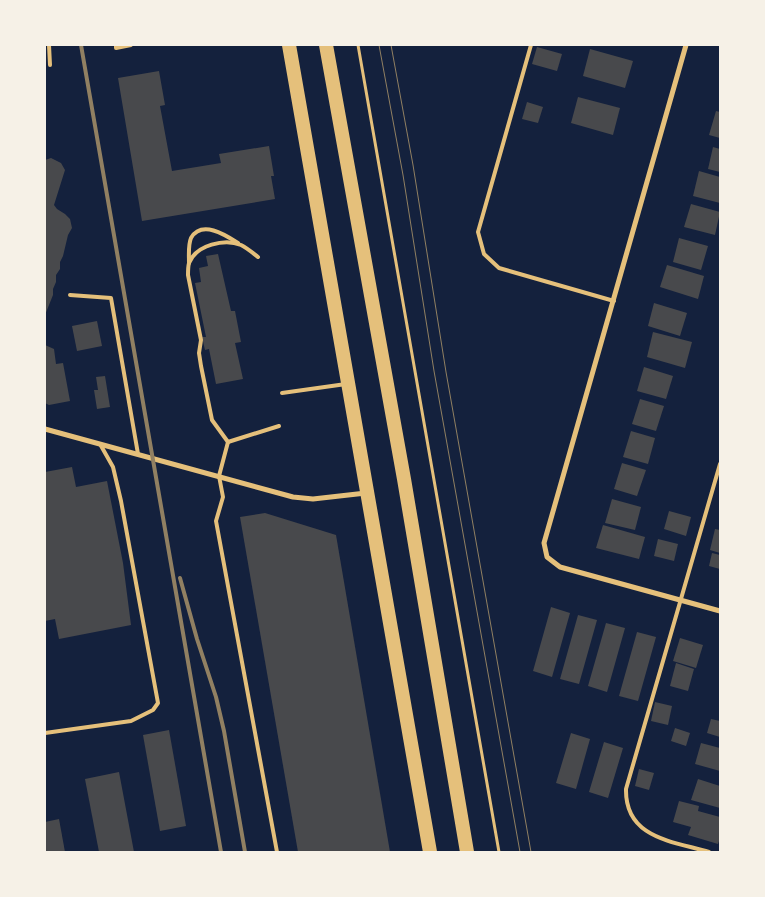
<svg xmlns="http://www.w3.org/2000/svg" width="765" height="897" font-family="'Work Sans',sans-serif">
  <rect width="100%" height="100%" fill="#14213d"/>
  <g fill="#48494c">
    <path d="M537 47 562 54 557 71 532 64Z"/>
    <path d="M590 49 633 61 625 88 583 76Z"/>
    <path d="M159 71 165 105 160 106 172 171 221 163 219 154 269 146 274 176H271L275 199 142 221 118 78Z"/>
    <path d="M578 97 620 108 613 135 571 123Z"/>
    <path d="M527 102 543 107 538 123 522 119Z"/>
    <path d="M716 111 720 112V138L709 135Z"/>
    <path d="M713 147 720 149V172L708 169Z"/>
    <path d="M51 158 61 163 65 170 54 205 57 209 65 214 70 219 72 228 68 235 63 256 60 262V269L56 275V282L53 289V295L45 315V160Z"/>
    <path d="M699 171 720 177V203L693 196Z"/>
    <path d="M691 204 720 212 715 235 684 227Z"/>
    <path d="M679 238 708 246 701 270 673 262Z"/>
    <path d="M218 254 231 311H235L241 342 235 343 243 379 216 384 209 349 205 350 202 337H206L195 283 201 282 199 268 208 266 206 256Z"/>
    <path d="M667 265 704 276 698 299 660 287Z"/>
    <path d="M654 303 687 313 680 336 648 326Z"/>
    <path d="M97 321 102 346 77 351 72 326Z"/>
    <path d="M653 332 692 342 685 368 647 357Z"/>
    <path d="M45 345 54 349 56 364 63 363 70 401 49 405 45 403Z"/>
    <path d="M644 367 673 376 666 399 637 391Z"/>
    <path d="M105 376 110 407 97 409 94 390H98L96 377Z"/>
    <path d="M640 399 664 406 656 431 632 424Z"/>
    <path d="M631 431 655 438 648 464 623 457Z"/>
    <path d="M622 463 646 470 637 496 614 489Z"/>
    <path d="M72 467 76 487 107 481 123 563 131 625 59 639 55 619 45 621V472Z"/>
    <path d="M612 499 641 507 635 530 605 523Z"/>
    <path d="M669 511 691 517 686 536 664 529Z"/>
    <path d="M265 513 336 535 390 852H298L240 517Z"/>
    <path d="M603 525 645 537 639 559 596 548Z"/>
    <path d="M715 529 720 530V553L710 550Z"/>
    <path d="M658 539 678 544 674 561 654 556Z"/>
    <path d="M712 553 720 555V569L709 566Z"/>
    <path d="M551 607 570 613 552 677 533 671Z"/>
    <path d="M578 615 597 620 579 684 560 679Z"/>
    <path d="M606 623 625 628 607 692 588 686Z"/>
    <path d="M637 632 656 637 638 701 619 696Z"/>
    <path d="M680 638 703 645 696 668 673 661Z"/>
    <path d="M676 663 694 669 688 691 670 686Z"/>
    <path d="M655 702 672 706 668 725 651 721Z"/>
    <path d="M711 719 720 721V737L707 733Z"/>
    <path d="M675 728 690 733 686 746 671 741Z"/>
    <path d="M169 730 186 826 160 831 143 735Z"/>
    <path d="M571 733 590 739 576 789 556 783Z"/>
    <path d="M604 742 623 748 608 798 589 792Z"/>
    <path d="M701 743 720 748V771L695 764Z"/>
    <path d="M639 769 654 773 649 790 635 786Z"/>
    <path d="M119 772 134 852H99L85 779Z"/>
    <path d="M698 779 720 786V808L691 800Z"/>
    <path d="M679 801 699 806 698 811 720 817V838L718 844 688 835 691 827 673 822Z"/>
    <path d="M59 819 65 852H45V822Z"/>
  </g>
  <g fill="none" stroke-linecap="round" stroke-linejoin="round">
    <path stroke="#e5c07b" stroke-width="3" d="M358 45 499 852"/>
    <g stroke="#e5c07b" stroke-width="4">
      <path d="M49 45 50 65"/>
      <path d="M116 45V48L131 45"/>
      <path d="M531 45 478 232 484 254 499 268 614 301"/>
      <path d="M189 263C189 255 188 245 191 238 202 219 227 236 238 243"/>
      <path d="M70 295 111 298 138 454"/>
      <path d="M282 393 346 384"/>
      <path d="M228 442 219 476 223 497 216 521 277 852"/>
      <path d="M228 442 212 420 201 366 199 353 201 340 188 275C188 271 188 267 189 263 196 245 225 238 241 245 247 248 253 253 258 257"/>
      <path d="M228 442 279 426"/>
      <path d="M45 733 131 721 153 710 158 703 121 501 113 467 100 444"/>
      <path d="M709 852C672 841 625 838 626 789L720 464"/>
    </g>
    <g stroke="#e5c07b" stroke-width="5">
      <path d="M686 45 544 543 547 557 560 567 720 611"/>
      <path d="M45 429 293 497 313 499 366 493"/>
    </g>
    <g stroke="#e5c07b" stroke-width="14">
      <path d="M289 45 430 852"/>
      <path d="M326 45 404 479 467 852"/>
    </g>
    <g stroke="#918062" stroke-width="1">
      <path d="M379 45 403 175 434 371 520 852"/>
      <path d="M391 45 413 165 446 372 531 852"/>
    </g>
    <g stroke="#918062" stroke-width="4">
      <path d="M81 45 221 852"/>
      <path d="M180 578 197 639 216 697 224 731 245 852"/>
    </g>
  </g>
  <rect width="765" height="897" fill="none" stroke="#f6f1e7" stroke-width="92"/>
</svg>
